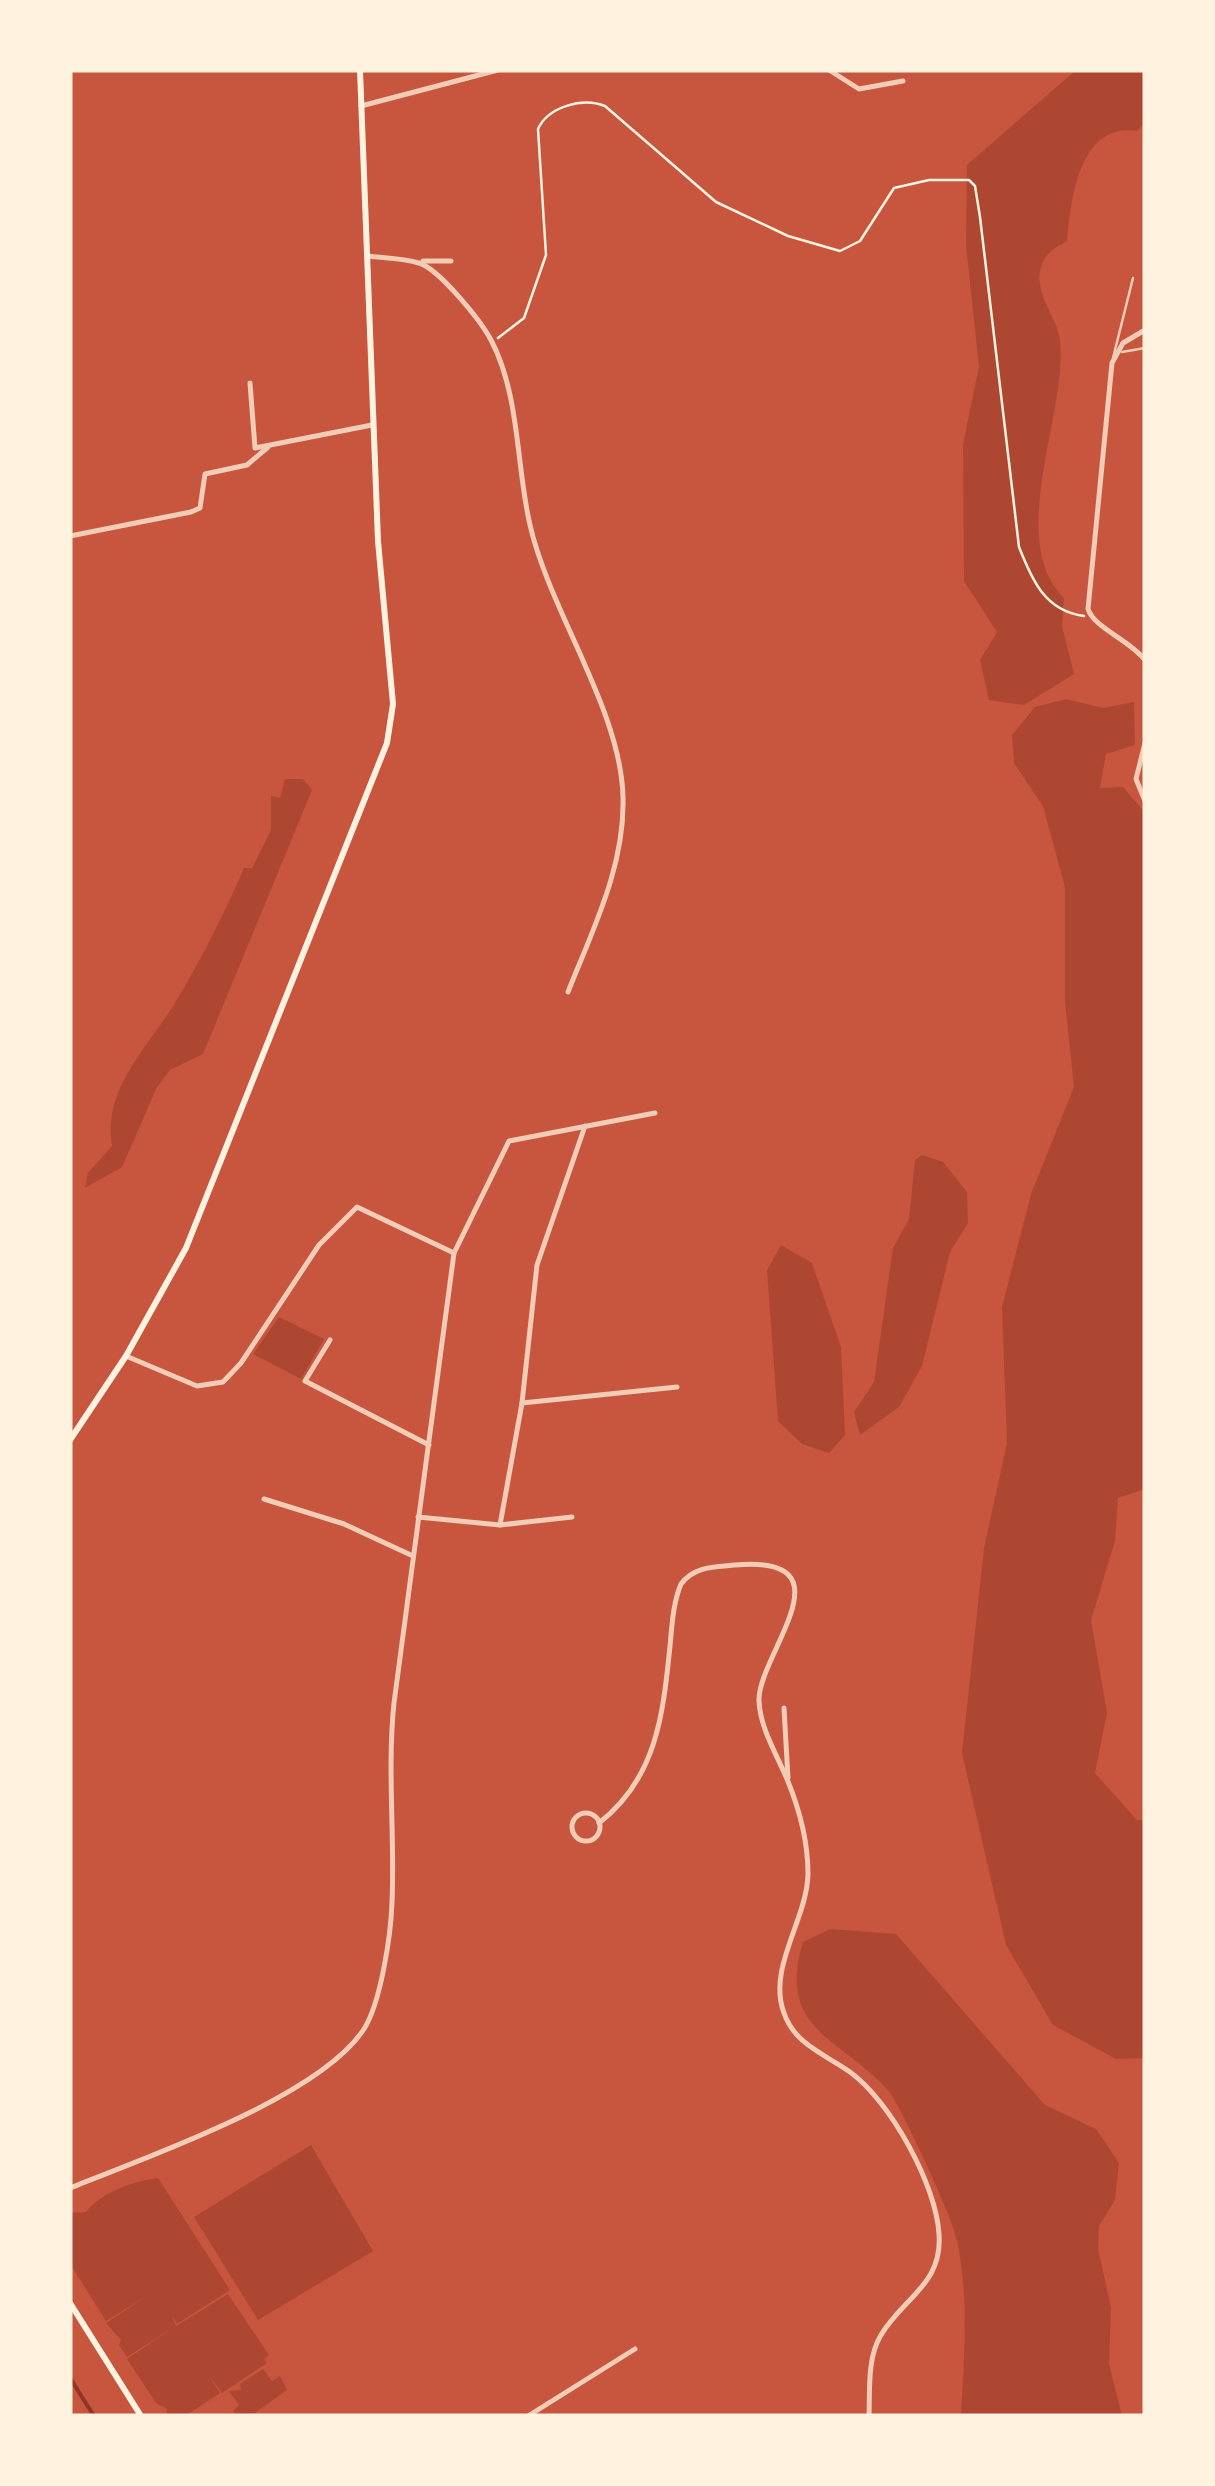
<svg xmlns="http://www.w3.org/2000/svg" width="1215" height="2486" font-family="'DejaVu Sans',sans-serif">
  <rect width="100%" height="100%" fill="#c8553d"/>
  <g fill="#ae4732">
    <path d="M1076 70H1145V123L1137 131C1080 122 1071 197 1067 241 1054 248 1045 253 1041 267 1033 294 1058 317 1060 341 1068 412 1005 540 1064 598L1062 626 1074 674 1024 705 989 700 980 660 997 632 964 581 963 444 979 367 966 245 967 165Z"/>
    <path d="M1066 699 1103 708 1134 702 1135 745 1106 754 1100 788 1123 787 1145 813V1489L1118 1498 1115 1541 1091 1620 1107 1713 1095 1773 1137 1820H1145V2058L1116 2059 1053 2025 1006 1945 962 1753 984 1548 1007 1443 1002 1307 1031 1194 1074 1087 1065 1002V887L1043 806 1014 763 1012 735 1035 707Z"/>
    <path d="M285 779H303L312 790 203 1054 170 1070 157 1087 122 1167 85 1188 88 1173 112 1146C103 1093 141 1054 168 1014 194 974 226 911 244 868H252L271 830V796L280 798Z"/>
    <path d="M922 1155 943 1162 967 1192 968 1223 950 1252 922 1366 899 1407 860 1435 854 1412 874 1382 893 1248 909 1219 915 1160Z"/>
    <path d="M781 1245 812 1263 841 1347 845 1435 829 1453 802 1444 778 1421 767 1270Z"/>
    <path d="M279 1317 324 1339 301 1379 253 1354Z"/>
    <path d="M830 1929 896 1934 1045 2105 1096 2129 1119 2163 1115 2200 1099 2226 1098 2249 1111 2307 1109 2364 1122 2416H961C964 2357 970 2291 955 2233 950 2213 901 2107 890 2093 846 2039 775 2033 803 1942Z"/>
    <path d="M311 2145 373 2251 258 2320 194 2217Z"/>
    <path d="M158 2178 230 2290 177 2324 172 2316 176 2326 228 2294 269 2355 264 2359 267 2363 222 2393 208 2374 220 2393 185 2416H166L167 2409 156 2403 127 2359 173 2328 127 2357 119 2345 121 2340 106 2323 147 2296 106 2321 70 2264V2213L86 2212C102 2192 134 2181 158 2178Z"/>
    <path d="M263 2369 272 2381 280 2376 287 2390 251 2416H237L233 2411 239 2405 229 2391 241 2390 240 2384Z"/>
  </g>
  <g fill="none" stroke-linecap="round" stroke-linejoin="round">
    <path stroke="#8f3625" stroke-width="4" d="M70 2378 94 2416"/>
    <path stroke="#fff3e0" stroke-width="2.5" d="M498 338 524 318 546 255 538 129C548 107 582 97 605 106L716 202 788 236 840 251 860 241 894 188 929 180H969L975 186 980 217 1019 547C1032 580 1045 611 1084 616"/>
    <g stroke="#f1ccb7" stroke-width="2.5">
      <path d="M1122 352 1145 348"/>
      <path d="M1113 358 1133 278"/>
    </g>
    <g stroke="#f1ccb7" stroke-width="5">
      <path d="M829 70 859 89 903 81"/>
      <path d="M361 106 498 70"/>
      <path d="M367 256C383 258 403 258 419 263 439 269 481 321 491 340 520 395 516 465 530 525 550 612 621 710 623 797 625 866 593 929 568 992"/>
      <path d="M423 261H451"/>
      <path d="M1145 330 1123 343 1112 363 1088 609C1094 628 1130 640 1145 660"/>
      <path d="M250 383 255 448 372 425"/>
      <path d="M70 536 191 512 200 508 205 474 247 465 268 447"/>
      <path d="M1145 743 1136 779 1145 801"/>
      <path d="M454 1253 509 1141 655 1113"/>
      <path d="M330 1340 305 1381 429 1445"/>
      <path d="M522 1403 677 1387"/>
      <path d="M264 1499 344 1524 413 1556"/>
      <path d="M418 1517 500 1525 572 1517"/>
      <path d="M500 1525 522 1403 537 1265 585 1126"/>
      <path d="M784 1708 788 1778"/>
      <circle cx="586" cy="1827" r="14"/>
      <path d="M599 1823C657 1778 663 1714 670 1646 672 1625 673 1603 681 1584 694 1566 715 1567 735 1565 855 1554 757 1656 759 1701 760 1728 777 1755 787 1779 799 1808 808 1842 808 1874 807 1920 767 1968 784 2013 795 2045 825 2054 850 2072 890 2101 936 2184 939 2234 943 2284 903 2298 881 2335 867 2358 870 2390 869 2416"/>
      <path d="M70 2188C146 2157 319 2098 364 2029 381 2002 391 1934 392 1902 395 1836 387 1770 394 1703L454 1253 357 1207 319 1245 241 1363 223 1382 197 1386 126 1356"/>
      <path d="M528 2416 635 2349"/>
    </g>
    <g stroke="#fff3e0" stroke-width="6">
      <path d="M70 1440 126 1356 186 1248 387 743 393 704 378 541 360 70"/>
      <path d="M70 2303 141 2416"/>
    </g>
  </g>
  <rect width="1215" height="2486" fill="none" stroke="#fff3e0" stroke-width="145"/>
</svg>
